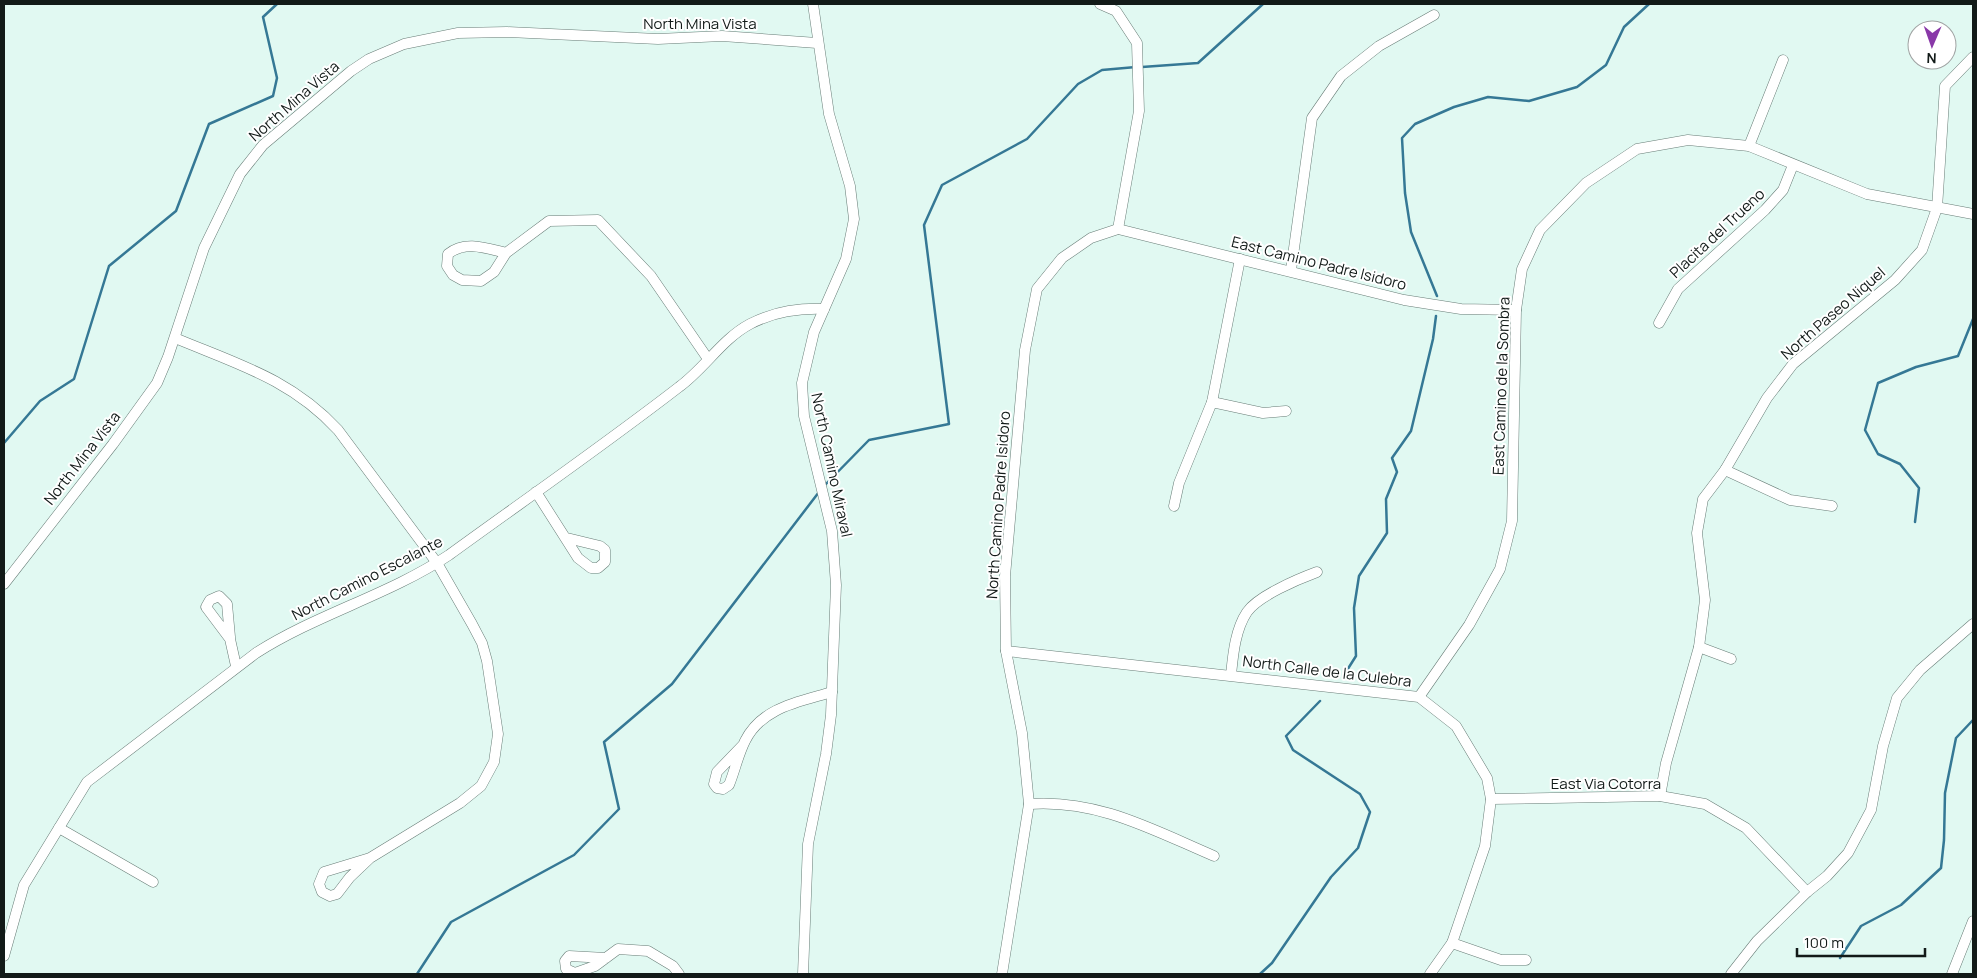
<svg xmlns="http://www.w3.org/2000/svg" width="1977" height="978" font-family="Manrope,sans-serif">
  <rect width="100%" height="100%" fill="#e1f9f2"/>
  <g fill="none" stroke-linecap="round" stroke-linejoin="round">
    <g stroke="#357895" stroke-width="2.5">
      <path d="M1142 67 1198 63 1263 4"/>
      <path d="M1437 296 1411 232 1405 193 1402 138 1415 124 1454 107 1488 97 1529 101 1577 87 1606 65 1624 27 1649 4"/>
      <path d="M4 443 40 401 74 379 109 266 176 211 209 124 273 96 277 78 263 17 277 4"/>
      <path d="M824 486 869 440 949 424 924 225 942 185 1027 139 1078 84 1102 70 1136 67"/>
      <path d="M1915 522 1919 488 1900 464 1878 454 1865 430 1878 383 1916 367 1958 356 1973 319"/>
      <path d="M1344 675 1356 656 1354 608 1359 576 1387 533 1386 499 1397 472 1392 458 1411 431 1433 339 1436 316"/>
      <path d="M1840 958 1861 926 1901 905 1941 868 1944 840 1945 793 1956 738 1973 720"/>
      <path d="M417 974 451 922 574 855 619 809 604 742 672 684 819 492"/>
      <path d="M1260 974 1272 963 1331 877 1358 848 1370 812 1360 794 1293 750 1286 736 1320 701"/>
    </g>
    <defs>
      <g id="street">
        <path d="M1100 4 1116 11 1137 43 1139 111 1118 229"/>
        <path d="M1749 146 1783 60"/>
        <path d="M1118 229 1404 300 1461 309 1516 310"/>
        <path d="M506 253C486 248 465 240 448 254L447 266 453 275 462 280 481 281 494 272 506 253 549 221 598 220 651 276 708 359"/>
        <path d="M1291 270 1312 118 1341 76 1379 46 1434 15"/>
        <path d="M1659 323 1678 289 1765 210 1783 190 1793 165"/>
        <path d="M175 338C237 364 291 379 338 430L437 563 472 624 482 643 487 661 498 734 494 762 481 786 460 803 370 858 350 877 337 894 330 896 322 892 319 884 324 872 370 858"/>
        <path d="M1212 402 1263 413 1286 411"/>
        <path d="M1725 470 1790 500 1832 506"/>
        <path d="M536 492 578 558 591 568H598L605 562V550L600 546 567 538"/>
        <path d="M1174 506 1179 483 1212 402 1240 259"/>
        <path d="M4 584 113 444 157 383 168 357 204 248 240 174 263 145 351 71 369 59 404 44 458 33 507 32 658 39 722 36 817 43"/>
        <path d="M230 639 206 607 210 600 219 596 227 604 230 637V639L236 666"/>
        <path d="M1699 647 1731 659"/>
        <path d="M1006 651 1419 697 1456 726 1487 778 1491 799 1485 846 1452 943 1430 974"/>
        <path d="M1231 675C1233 655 1235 630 1247 612 1258 596 1298 579 1317 572"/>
        <path d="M1419 697 1469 625 1500 569 1512 521 1516 310 1522 269 1540 230 1586 183 1637 149 1688 140 1749 146 1867 194 1973 214"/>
        <path d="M743 745 717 772 714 784 717 788 723 789 729 785C735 770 738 755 745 741 762 707 799 702 832 692"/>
        <path d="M1660 796 1666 763 1699 647 1705 600 1697 533 1703 499 1725 470 1767 398 1793 364 1895 280 1922 250 1937 208 1945 86 1973 57"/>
        <path d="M1491 799 1660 796 1705 804 1746 828 1807 892"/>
        <path d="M1029 804C1098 799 1153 830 1214 856"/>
        <path d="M59 828 153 882"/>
        <path d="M1452 943 1501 960H1526"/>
        <path d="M4 956 24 885 87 782 256 653C317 614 389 595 449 555 526 499 604 445 679 387 705 368 722 339 750 324 773 312 798 308 824 309"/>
        <path d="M606 958 569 956 565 961 566 969 575 973 595 966 618 949 648 951 673 966 679 974"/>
        <path d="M803 974 808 844 826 754 831 715 836 585 832 531 804 416 802 383 814 332 846 259 854 219 850 186 829 114 813 4"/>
        <path d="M1002 974 1029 804 1022 733 1006 651 1005 576 1025 350 1037 289 1062 258 1091 238 1118 229"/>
        <path d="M1731 974 1757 941 1807 892 1827 876 1848 853 1871 810 1883 746 1897 698 1920 670 1973 624"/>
        <path d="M1952 974 1973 921"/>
      </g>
    </defs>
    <use href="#street" stroke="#687d77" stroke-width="11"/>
    <use href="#street" stroke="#fff" stroke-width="10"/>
  </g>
  <g text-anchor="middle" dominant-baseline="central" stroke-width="4" stroke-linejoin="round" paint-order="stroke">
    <g font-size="15" fill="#121a18" stroke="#fff">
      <text x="700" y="23">North Mina Vista</text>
      <text transform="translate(294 101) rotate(-41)">North Mina Vista</text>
      <text transform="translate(1717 233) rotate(-43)">Placita del Trueno</text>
      <text transform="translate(1319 263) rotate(14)">East Camino Padre Isidoro</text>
      <text transform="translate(1833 313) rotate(-41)">North Paseo Niquel</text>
      <text transform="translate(1501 386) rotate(-88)">East Camino de la Sombra</text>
      <text transform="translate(82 458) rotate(-52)">North Mina Vista</text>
      <text transform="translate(832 465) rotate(78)">North Camino Miraval</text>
      <text transform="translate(998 505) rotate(-86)">North Camino Padre Isidoro</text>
      <text transform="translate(367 578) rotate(-27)">North Camino Escalante</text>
      <text transform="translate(1327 671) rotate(7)">North Calle de la Culebra</text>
      <text x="1606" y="783">East Via Cotorra</text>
    </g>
  </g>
  <rect width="1977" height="978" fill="none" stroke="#121a18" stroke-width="10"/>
  <g transform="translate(1932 45) rotate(182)"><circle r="24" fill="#ffffff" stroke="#a0a3a3"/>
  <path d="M0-4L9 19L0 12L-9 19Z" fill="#8938a8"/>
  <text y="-8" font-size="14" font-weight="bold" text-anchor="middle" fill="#121a18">N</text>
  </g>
  <path d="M1797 948v8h128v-8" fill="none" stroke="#121a18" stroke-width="2.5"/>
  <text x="1804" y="948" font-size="15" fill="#121a18" stroke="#ffffff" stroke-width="4" paint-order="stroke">100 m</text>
</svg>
